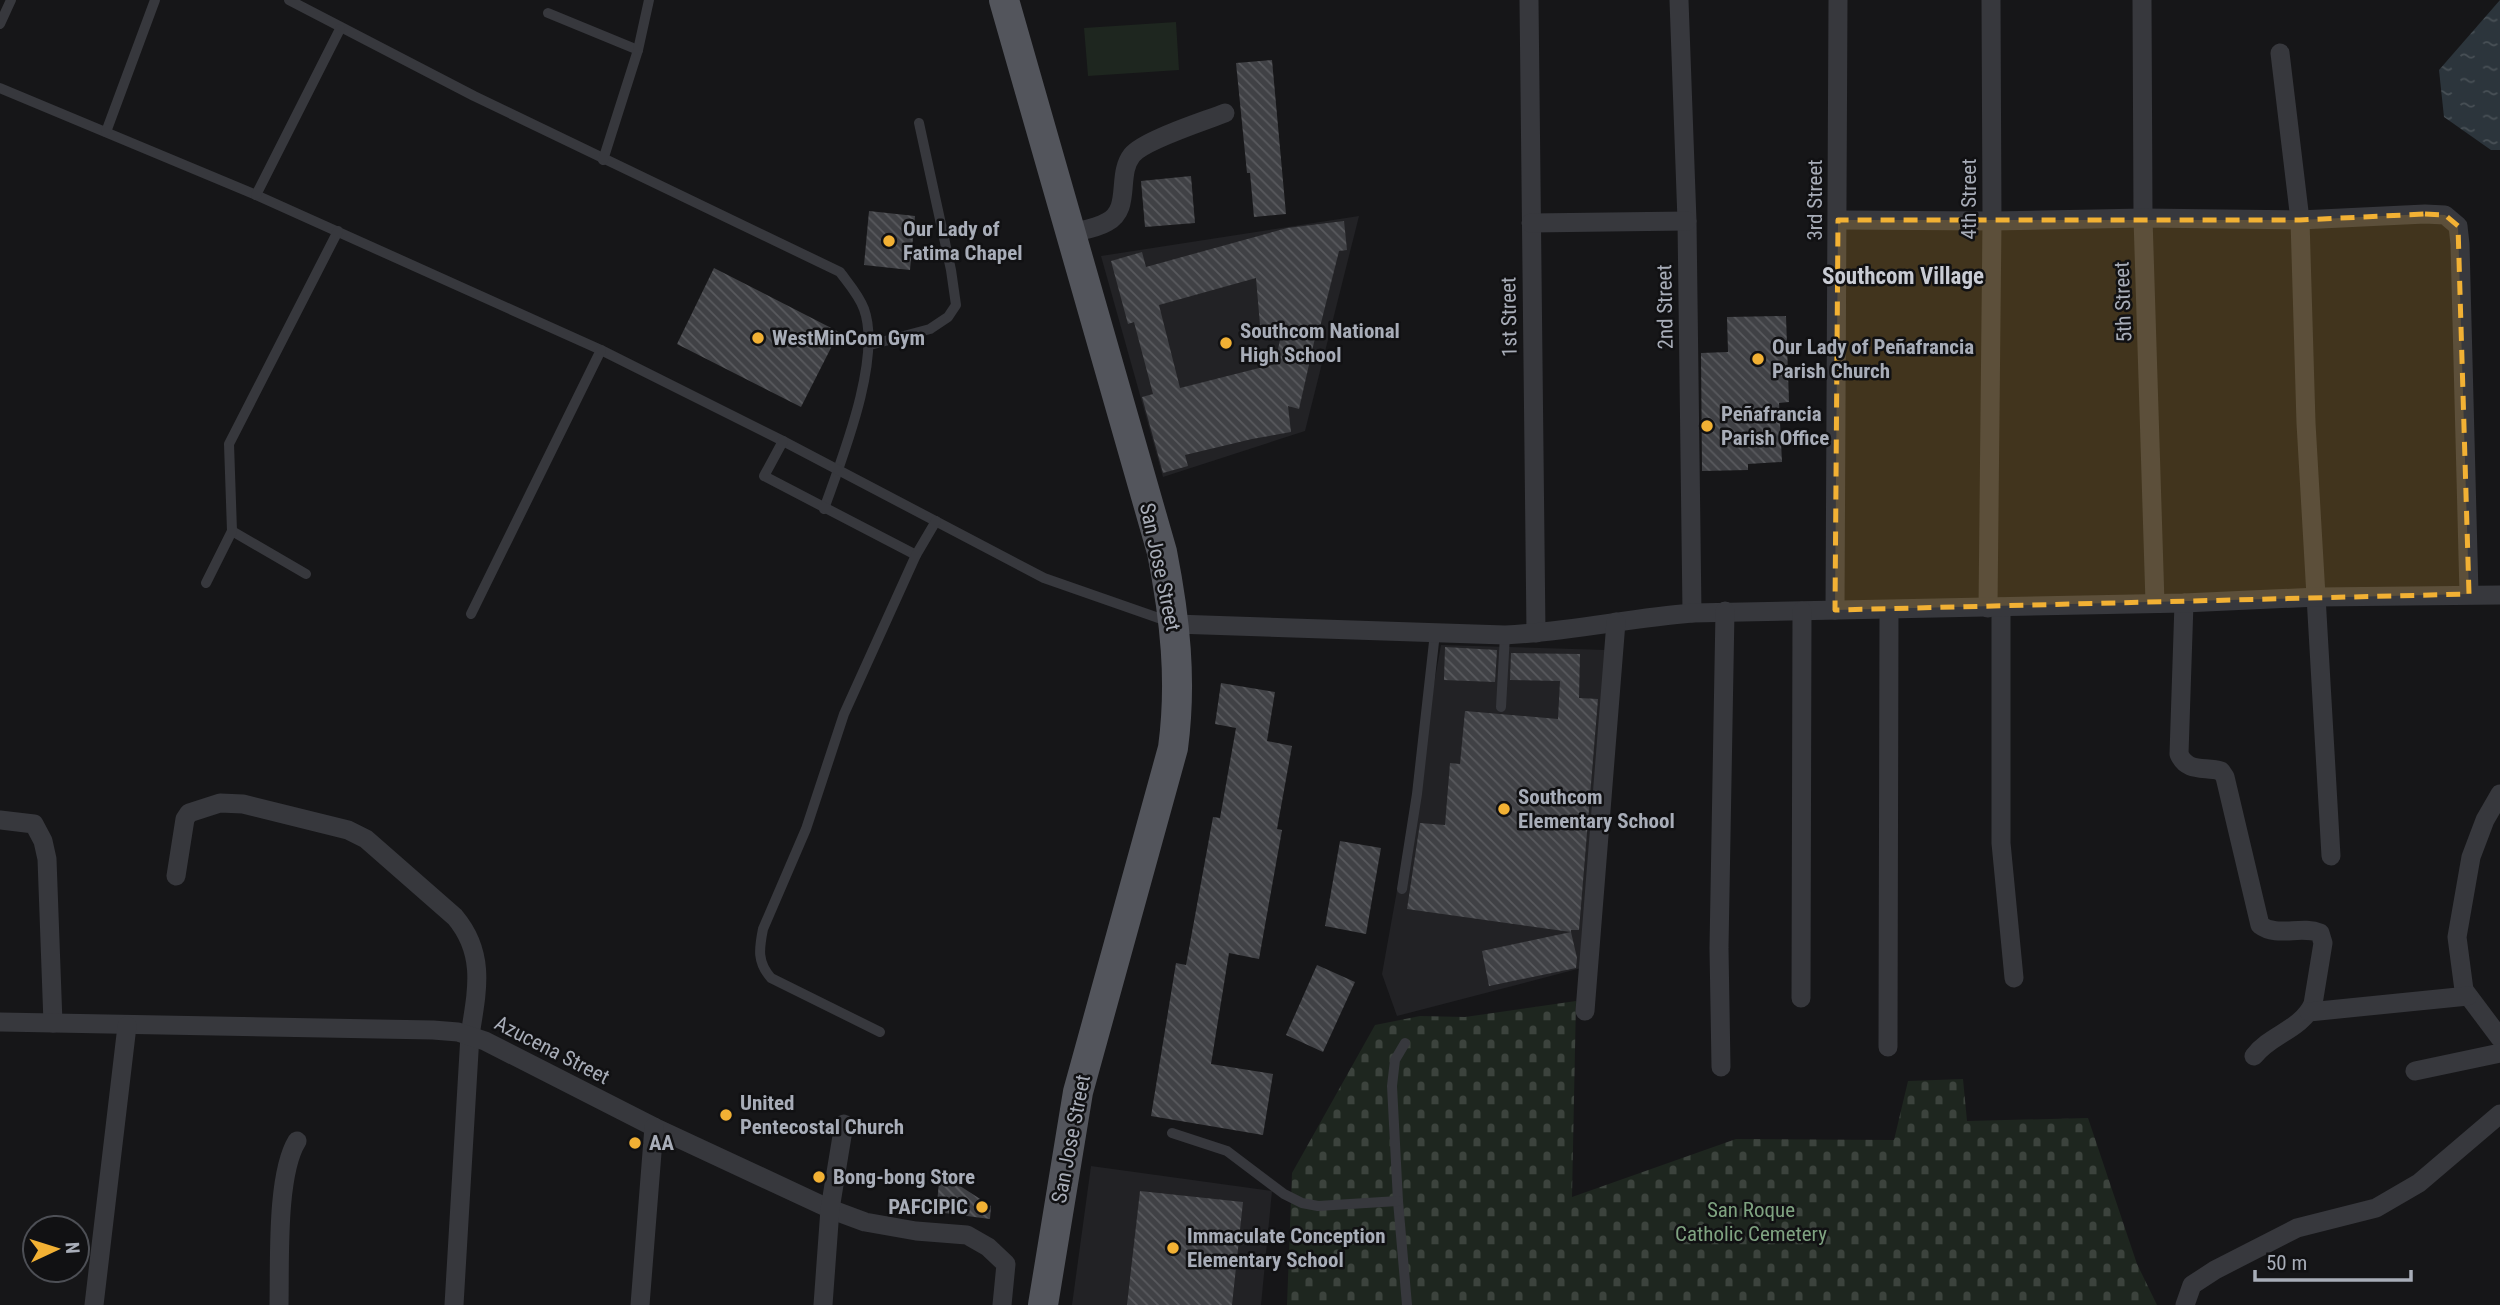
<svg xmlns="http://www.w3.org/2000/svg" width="2500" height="1305" font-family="'Roboto Condensed',sans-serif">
  <defs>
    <pattern id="cemetery-stones" width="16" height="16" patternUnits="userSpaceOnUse" patternTransform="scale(1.75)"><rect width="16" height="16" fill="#1e261f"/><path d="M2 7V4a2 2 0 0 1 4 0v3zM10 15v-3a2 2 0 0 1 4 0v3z" fill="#3c433d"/></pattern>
    <pattern id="water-ripples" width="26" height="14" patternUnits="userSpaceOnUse" patternTransform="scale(1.75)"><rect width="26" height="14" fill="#2c353c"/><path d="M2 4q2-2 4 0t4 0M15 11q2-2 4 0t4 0" fill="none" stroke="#485056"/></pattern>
    <pattern id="building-back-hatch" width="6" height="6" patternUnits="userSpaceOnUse" patternTransform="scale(1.75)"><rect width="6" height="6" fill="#404145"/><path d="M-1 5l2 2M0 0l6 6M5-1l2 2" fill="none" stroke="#595a5e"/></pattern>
  </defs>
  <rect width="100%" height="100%" fill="#161618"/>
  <g fill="#222225">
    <path d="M1359 216 1305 431 1163 477 1101 256Z"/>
    <path d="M1441 645 1606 650 1585 967 1397 1016 1382 974Z"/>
    <path d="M1091 1166 1272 1191 1261 1305H1072Z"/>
  </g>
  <path fill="url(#cemetery-stones)" d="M1576 1001 1572 1197 1736 1139 1894 1140 1908 1081 1963 1079 1967 1121 2088 1118 2137 1264 2157 1305H1287L1292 1173 1375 1025 1420 1016 1465 1017Z"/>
  <path fill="#1e261f" d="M1176 22 1179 70 1088 76 1084 28Z"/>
  <path fill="url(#water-ripples)" d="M2500 0V150H2491L2444 117 2439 70Z"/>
  <g fill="url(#building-back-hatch)" fill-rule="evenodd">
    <path d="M1272 60 1286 214 1254 217 1250 173H1247L1236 63Z"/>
    <path d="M1191 176 1195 223 1145 227 1141 181Z"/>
    <path d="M869 211 915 216 910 270 864 265Z"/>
    <path d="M1344 221 1347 250 1339 251 1317 339 1315 338 1299 409 1288 406 1291 432 1252 439 1185 455 1188 466 1163 473 1142 397 1153 394 1134 322 1128 324 1111 261 1142 252 1146 267 1287 228ZM1256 278 1260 325 1282 330 1275 364 1180 388 1159 305Z"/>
    <path d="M714 268 839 332 801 407 677 344Z"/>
    <path d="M1786 316 1789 402 1779 403 1782 462 1748 464V470L1702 471 1701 353 1728 352 1727 317Z"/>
    <path d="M1445 647 1497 650 1495 682 1444 680Z"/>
    <path d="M1511 653 1580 654 1579 698 1598 699 1579 930H1571V932L1407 909 1420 823 1445 825 1450 763 1460 764 1465 711 1558 719 1560 681 1510 680Z"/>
    <path d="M1221 683 1275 692 1267 741 1292 746 1277 829 1282 830 1259 959 1229 953 1211 1064 1273 1074 1263 1135 1151 1116 1176 963 1186 965 1213 817 1220 818 1236 728 1215 724Z"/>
    <path d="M1340 841 1381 848 1366 934 1325 926Z"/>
    <path d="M1571 932 1577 958 1576 968 1489 986 1482 951Z"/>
    <path d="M1317 965 1355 982 1323 1052 1286 1035Z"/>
    <path d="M940 1173 991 1206 990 1219 936 1212Z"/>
    <path d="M1140 1191 1243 1202 1232 1305H1127Z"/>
  </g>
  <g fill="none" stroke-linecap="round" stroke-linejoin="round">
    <g stroke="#37383d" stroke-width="10">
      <path d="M289 0 474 96 840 272C848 283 859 295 864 309 882 359 842 458 824 509"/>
      <path d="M548 13 638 50"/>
      <path d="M0 24 11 0"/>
      <path d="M0 88 256 195 601 350 783 441 1044 578 1170 622"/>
      <path d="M106 132 155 0"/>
      <path d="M603 160 638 50 649 0"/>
      <path d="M256 195 340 29"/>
      <path d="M870 345 930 329 948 317 956 305 951 270 919 123"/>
      <path d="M783 441 764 476 916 555"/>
      <path d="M232 531 306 574"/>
      <path d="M206 583 232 531 229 444 338 231"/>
      <path d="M471 614 601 350"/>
      <path d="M1501 707 1505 635"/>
      <path d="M1402 889 1417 794 1435 633"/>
      <path d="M880 1032 771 978C757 962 759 949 763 929L806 829 844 714 916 555 936 521"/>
      <path d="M1405 1043 1395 1060 1392 1086 1398 1201 1407 1305"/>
      <path d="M1172 1133 1227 1151 1284 1194 1302 1203 1318 1206 1398 1201"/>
    </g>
    <g stroke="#37383d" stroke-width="19">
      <path d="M1529 0 1536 633"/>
      <path d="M1679 0 1687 221 1692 613"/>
      <path d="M2142 0 2143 218 2155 603"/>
      <path d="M2280 53 2300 220 2306 423 2331 856"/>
      <path d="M1838 220 1992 221 2143 218 2300 220 2425 214 2445 215 2458 226 2460 244 2469 594"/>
      <path d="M1531 223 1687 221"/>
      <path d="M1071 233C1083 230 1097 228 1107 222 1132 209 1116 175 1132 155 1144 140 1205 121 1225 113"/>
      <path d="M2184 603 2179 754C2187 773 2205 766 2221 771L2225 777 2260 925C2277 938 2301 925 2320 933L2323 943 2313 1004C2301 1030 2271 1034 2254 1056"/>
      <path d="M2001 607V843L2014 978"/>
      <path d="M1988 608 1992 221 1991 0"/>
      <path d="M1835 610 1838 0"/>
      <path d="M1175 624 1505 635C1568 632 1630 618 1692 613L2184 603 2318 597 2500 595"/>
      <path d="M2500 794 2485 820 2471 857 2457 937 2464 990 2500 1038"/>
      <path d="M0 820 34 824 43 841 47 859 53 1023"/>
      <path d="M176 876 185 819 189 813 220 803 243 804 348 830 366 839 455 917C486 954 477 991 470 1035L454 1305"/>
      <path d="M1801 998 1802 611"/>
      <path d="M1585 1011 1616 622"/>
      <path d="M2309 1012 2468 996"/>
      <path d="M0 1022 433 1030 458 1032 485 1041 654 1127 830 1209 865 1222 916 1231 967 1235 988 1247 1006 1264 1002 1305"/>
      <path d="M1888 1047 1889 610"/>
      <path d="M1721 1067 1719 948 1725 611"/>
      <path d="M2415 1071 2500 1053"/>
      <path d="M94 1305 127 1026"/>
      <path d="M279 1305C280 1263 276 1175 297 1141"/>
      <path d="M640 1305 654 1127"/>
      <path d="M823 1305 830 1209 844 1124"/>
      <path d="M2185 1305 2192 1285 2215 1270 2297 1228 2376 1208 2419 1183 2500 1114"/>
    </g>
    <path stroke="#53555c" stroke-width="30" d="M1004 0 1162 552C1175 618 1182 681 1173 748L1078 1092 1043 1305"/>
  </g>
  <path fill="#f2b134" fill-opacity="0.2" stroke="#f2b134" stroke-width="5" stroke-dasharray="14 9" stroke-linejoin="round" d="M2425 214 2445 215 2458 226 2469 594 1835 610 1838 220H2300Z"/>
  <g fill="#f2b134" stroke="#111113" stroke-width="2.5">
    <circle cx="889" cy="241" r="7"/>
    <circle cx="758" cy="338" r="7"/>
    <circle cx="1226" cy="343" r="7"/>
    <circle cx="1758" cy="359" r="7"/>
    <circle cx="1707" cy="426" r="7"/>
    <circle cx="1504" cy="809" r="7"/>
    <circle cx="726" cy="1115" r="7"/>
    <circle cx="635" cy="1143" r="7"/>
    <circle cx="819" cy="1177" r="7"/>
    <circle cx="982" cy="1207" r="7"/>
    <circle cx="1173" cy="1248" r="7"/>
  </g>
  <g text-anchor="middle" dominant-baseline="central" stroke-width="5" stroke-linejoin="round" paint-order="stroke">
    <g font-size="21" fill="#a8adb8" stroke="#111113">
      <text transform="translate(1969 199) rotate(-90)">4th Street</text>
      <text transform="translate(1815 200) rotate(-90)">3rd Street</text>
      <text transform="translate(2123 302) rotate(-92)">5th Street</text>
      <text transform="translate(1665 307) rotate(-91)">2nd Street</text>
      <text transform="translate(1509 317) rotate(-91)">1st Street</text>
      <text transform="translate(1160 567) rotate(78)">San Jose Street</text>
      <text transform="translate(552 1050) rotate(27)">Azucena Street</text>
      <text transform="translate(1071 1139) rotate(-79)">San Jose Street</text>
    </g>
    <g font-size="21" font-weight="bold" fill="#a8adb8" stroke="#111113" text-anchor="start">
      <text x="903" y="229">Our Lady of<tspan x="903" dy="24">Fatima Chapel</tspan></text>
      <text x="1240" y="331">Southcom National<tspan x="1240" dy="24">High School</tspan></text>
      <text x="772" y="338">WestMinCom Gym</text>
      <text x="1772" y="347">Our Lady of Peñafrancia<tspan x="1772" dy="24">Parish Church</tspan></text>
      <text x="1721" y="414">Peñafrancia<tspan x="1721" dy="24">Parish Office</tspan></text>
      <text x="1518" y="797">Southcom<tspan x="1518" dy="24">Elementary School</tspan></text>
      <text x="740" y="1103">United<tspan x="740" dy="24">Pentecostal Church</tspan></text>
      <text x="649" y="1143">AA</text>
      <text x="833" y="1177">Bong-bong Store</text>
      <text x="968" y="1207" text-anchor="end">PAFCIPIC</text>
      <text x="1187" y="1236">Immaculate Conception<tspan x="1187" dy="24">Elementary School</tspan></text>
    </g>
    <g font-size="21" fill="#7fa381" stroke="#111113">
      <text x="1751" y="1210">San Roque<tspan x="1751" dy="24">Catholic Cemetery</tspan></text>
    </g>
    <g font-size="23" font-weight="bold" fill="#c9ccd4" stroke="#111113">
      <text x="1903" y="276">Southcom Village</text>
    </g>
  </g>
  <g transform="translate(56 1249) rotate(86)"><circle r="33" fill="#111113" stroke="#4d4f55" stroke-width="2"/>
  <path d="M0-5L12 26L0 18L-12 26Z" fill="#f2b134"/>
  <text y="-10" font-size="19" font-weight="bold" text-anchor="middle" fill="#a8adb8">N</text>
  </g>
  <path d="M2255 1270v10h156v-10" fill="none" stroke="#a8adb8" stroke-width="3.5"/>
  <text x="2266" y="1270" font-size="21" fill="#a8adb8" stroke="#111113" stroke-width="5" paint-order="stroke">50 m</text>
</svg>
